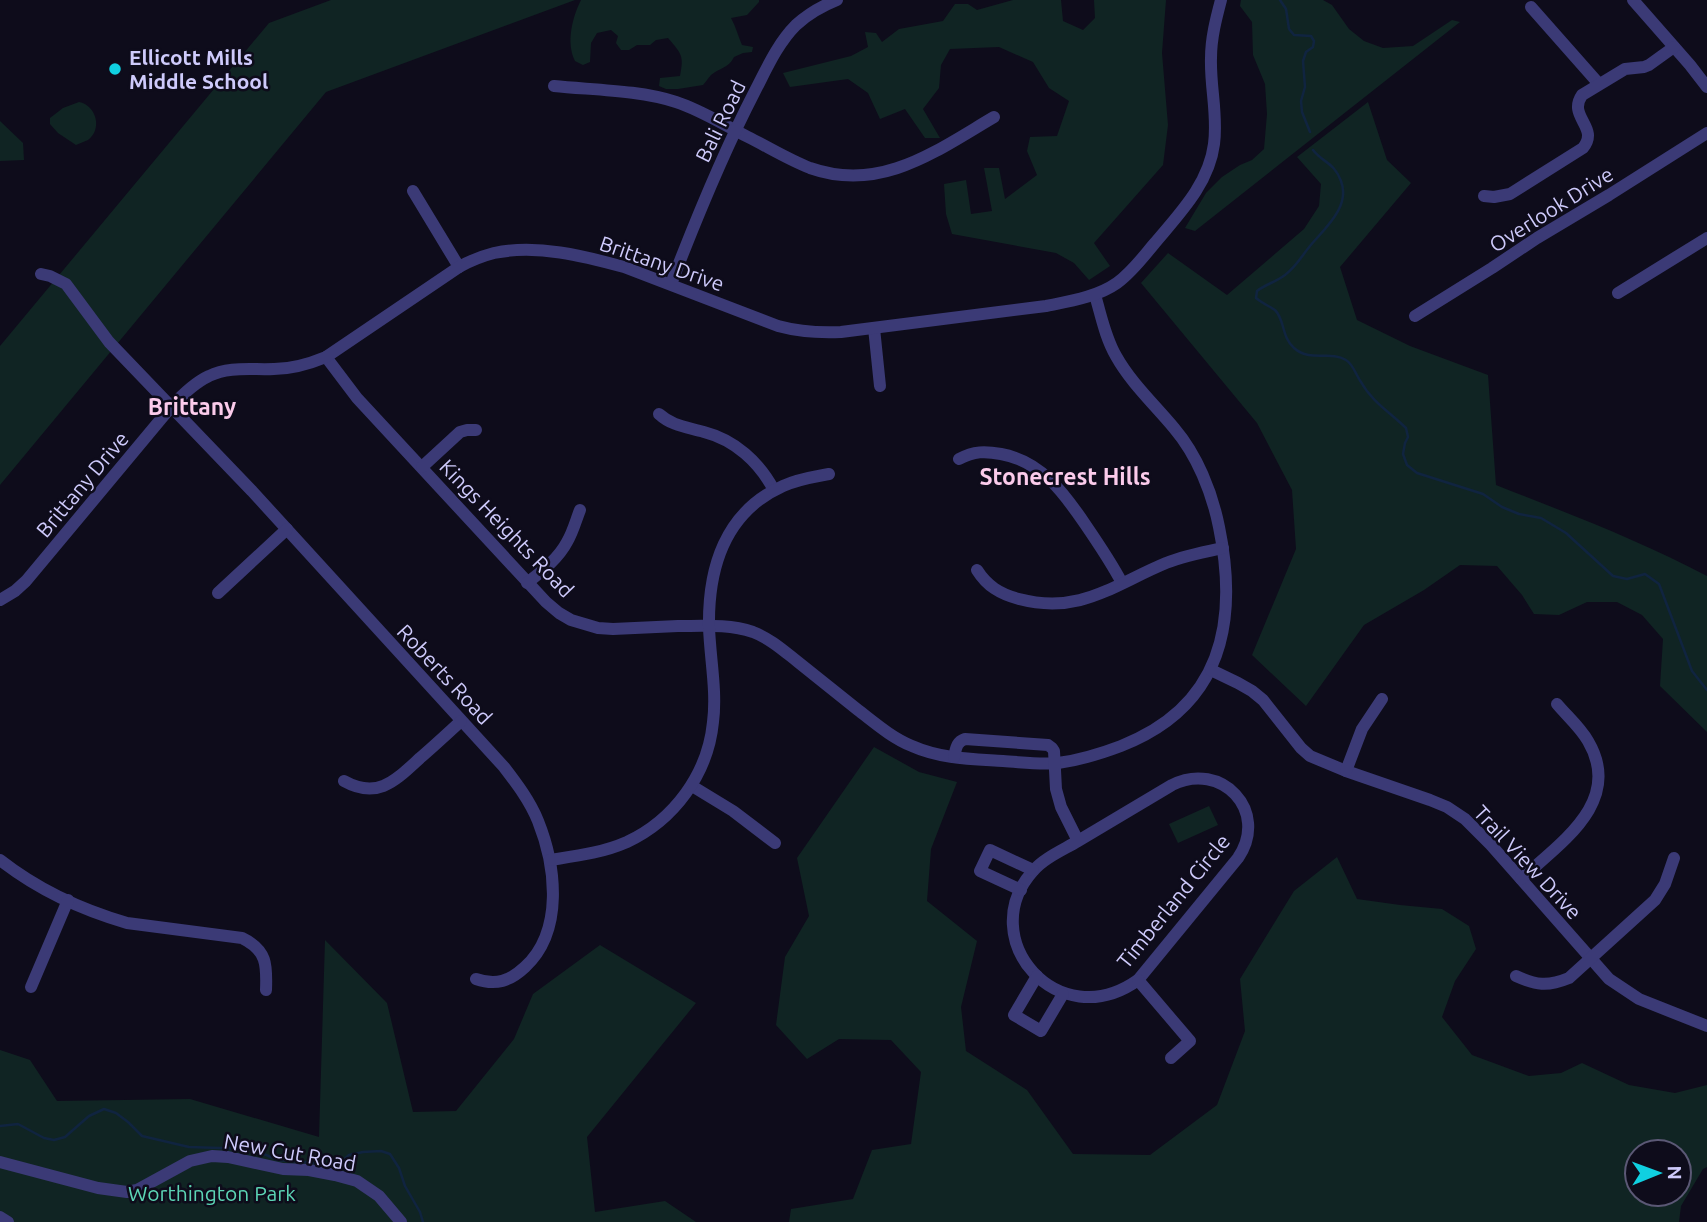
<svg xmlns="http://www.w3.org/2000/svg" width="1707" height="1222" font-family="Ubuntu,sans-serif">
  <rect width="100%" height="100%" fill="#0e0c1b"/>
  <g fill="#102423" fill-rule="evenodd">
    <path d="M331 0H575L326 92 0 485V346L269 23Z"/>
    <path d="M581 0H759V2L747 15 731 18C736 27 738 36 742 45L753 47 752 52 743 53 734 57C729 68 719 68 711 75 708 78 706 82 703 85L678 89H666L659 86 660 78 680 76C684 56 682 54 668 38L656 40 650 45H637L629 50H621L616 43 618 36 611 30 597 33 591 43 590 62 583 65 575 61C566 43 572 18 581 0Z"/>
    <path d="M1013 0H1061L1063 21 1083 30 1095 18 1094 0H1166L1162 53 1168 125 1163 165 1094 243 1110 266 1089 280 1074 263 1056 253 952 234 946 214 944 184 966 180 971 214 992 211 984 168H999L1005 199 1037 175 1027 151 1030 137 1057 136 1069 101 1049 88 1033 62 999 47 950 49 941 65 939 88 923 109 940 138H925L905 109 880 119 868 93 848 79 790 87 783 73 851 56 868 47 865 32 876 33 882 42 899 29 943 21 955 4H968L977 10Z"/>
    <path d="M1241 0H1323L1332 5 1349 29 1364 41 1383 48 1413 46 1452 20 1460 22 1195 231 1185 228 1206 193 1222 177 1240 165 1252 160 1264 149 1267 114 1265 84 1253 55 1252 22 1240 6Z"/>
    <path d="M79 102C96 105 103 129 88 140 84 142 80 143 76 145L58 133 50 124V118L63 108Z"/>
    <path d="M1368 102 1387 160 1411 183 1340 267 1357 320 1410 346 1488 375 1496 485C1567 513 1639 540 1707 576V732L1660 686 1663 639 1642 615 1617 602H1587L1559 615 1534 614 1522 595 1497 566 1460 565 1424 590 1364 625 1306 706 1252 655 1296 549 1292 490 1257 423 1141 283 1168 253 1227 295 1304 229 1319 206 1321 184 1297 157Z"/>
    <path d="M0 121 23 143 24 160 0 161Z"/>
    <path d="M874 747 919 772 957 782 931 849 927 901 977 941 961 1007 966 1051 1027 1090 1073 1154 1150 1155 1217 1105 1245 1031 1240 979 1294 891 1337 857 1357 899 1400 905 1442 909 1469 926 1476 949 1455 981 1442 1017 1472 1055 1529 1076 1561 1073 1582 1063 1629 1085 1675 1093 1707 1085V1167L1703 1169 1681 1206 1679 1222H789L791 1209 853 1199 872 1150 911 1144 921 1072 891 1040 839 1039 807 1059 776 1025 785 957 809 916 797 858ZM1637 1152H1679V1194H1637Z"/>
    <path d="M1209 806 1218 825 1178 843 1169 824Z"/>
    <path d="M325 940 387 1003 413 1112 456 1111 514 1039 533 994 600 945 696 1003 587 1137 595 1212 665 1201 696 1222H0V1050L30 1060 57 1101 190 1099 319 1137Z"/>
  </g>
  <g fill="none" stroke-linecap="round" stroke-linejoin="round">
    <g stroke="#102440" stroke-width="2.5">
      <path d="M1280 0 1286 9 1289 29 1294 35 1311 36 1314 41 1313 47 1306 52 1303 61 1305 87 1301 101 1302 112 1310 132"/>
      <path d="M1313 150C1323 163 1334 162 1341 181 1351 207 1324 229 1310 246 1300 258 1297 266 1285 275 1276 282 1266 284 1257 291L1256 298C1262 303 1269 306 1275 310 1285 320 1281 336 1294 348 1311 363 1330 350 1346 360 1353 364 1356 375 1361 382 1372 402 1391 413 1406 428L1408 437 1405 443 1403 454 1407 465 1417 473 1483 494 1502 507 1519 514 1541 518 1566 533 1613 576 1627 579 1645 574 1659 584 1692 671 1707 690"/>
      <path d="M0 1126 18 1124 44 1138 54 1140 65 1137 89 1116 104 1109 116 1113 128 1122 142 1136 189 1147 252 1149 278 1160 329 1164 340 1163 349 1155 363 1152 381 1151 390 1154 399 1168 405 1186 420 1212 423 1222"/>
    </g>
    <g stroke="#3b3a76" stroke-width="12">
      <path d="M1633 0 1690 65 1707 87"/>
      <path d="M1531 7 1599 84"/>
      <path d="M554 86C593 90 639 90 676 102 701 110 724 125 748 137 768 147 789 160 810 168 881 193 936 151 994 117"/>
      <path d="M413 191 459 267"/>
      <path d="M1484 196 1494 197 1510 194 1583 148C1600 127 1567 117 1582 95L1625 69 1644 67 1649 65 1674 47"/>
      <path d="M41 274 50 276 66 284 109 342 252 491 504 767C517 784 530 801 538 821 556 866 564 931 525 967 510 981 496 986 476 979"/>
      <path d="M671 284C696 219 722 155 754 93 766 70 777 44 796 25 808 14 822 6 837 0"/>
      <path d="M1618 293 1707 238"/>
      <path d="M1415 316 1492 268 1537 238 1609 195 1707 133"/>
      <path d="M874 328 880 386"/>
      <path d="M326 357 357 398 546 602 559 613 571 620 598 628 613 629C634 628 656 627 678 626 703 626 729 624 753 632 771 639 784 651 798 662 818 678 838 694 858 710 875 723 892 738 912 746 941 759 973 759 1003 761 1021 762 1040 765 1058 763 1080 760 1100 754 1121 746 1221 707 1239 624 1219 527 1212 492 1197 455 1174 428 1155 405 1131 383 1116 356 1105 337 1101 315 1095 295"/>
      <path d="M659 414C672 426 687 427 704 432 735 440 759 462 774 490"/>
      <path d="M959 459C974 451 985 451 1001 454 1041 461 1064 493 1085 524 1098 543 1111 562 1122 583"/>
      <path d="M422 467 460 432 467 430H476"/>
      <path d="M977 570C987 586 1000 594 1019 599 1080 615 1113 585 1166 563 1184 556 1204 552 1223 548"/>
      <path d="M527 583C542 571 558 559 567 542 573 532 576 520 580 510"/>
      <path d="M218 593 287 529"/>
      <path d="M0 600 15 591 26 581 171 407C182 395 194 383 209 376 229 366 252 370 274 369 292 369 309 364 326 357L459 267C470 261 482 256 494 253 537 244 584 256 624 267L778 326C800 332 819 333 841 332L1046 306C1071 301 1097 297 1117 283 1132 272 1143 257 1154 244 1179 214 1209 184 1214 144 1218 115 1210 87 1211 58 1211 38 1216 19 1221 0"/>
      <path d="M1211 670 1238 683 1252 691 1263 700 1301 748 1310 756 1346 771 1430 800 1447 807 1465 819 1491 845 1609 979 1639 999 1707 1026"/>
      <path d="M954 757C956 749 956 742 965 739L1048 745 1052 748 1054 751 1056 789 1061 807 1078 841 1172 785C1221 760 1270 811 1238 858L1138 980C1058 1037 973 938 1033 871 1044 858 1063 850 1078 841"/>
      <path d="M1346 771 1362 729 1382 699"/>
      <path d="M344 781C378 800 396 780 420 758 434 746 448 733 461 721"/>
      <path d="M692 786 733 811 775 843"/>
      <path d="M0 860C37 889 82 910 127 923L242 938C267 950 267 965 266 990"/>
      <path d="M550 860C576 856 602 853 627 842 674 820 708 774 713 722 717 691 710 658 709 627 708 568 725 512 783 486 798 479 813 477 829 474"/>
      <path d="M1521 879C1560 843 1624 802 1588 741 1580 727 1567 716 1557 704"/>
      <path d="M1021 890 980 871 990 850 1033 870"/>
      <path d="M1037 976 1014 1015 1041 1031 1063 994"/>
      <path d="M1516 976C1536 985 1547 987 1569 978L1655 900 1665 884 1674 858"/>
      <path d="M1138 980 1190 1041 1171 1058"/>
      <path d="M31 987 68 900"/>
      <path d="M0 1162 98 1188 127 1192 137 1190 190 1161 212 1156 228 1157 283 1169 309 1170 335 1175 357 1181 379 1196 401 1222"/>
      <path d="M0 1217 8 1222"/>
    </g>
  </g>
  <circle fill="#10d0e1" stroke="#0e0c1b" stroke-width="2.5" cx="115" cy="69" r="7"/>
  <g text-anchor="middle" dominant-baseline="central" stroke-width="5" stroke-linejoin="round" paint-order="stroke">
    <g font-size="21" font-weight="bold" fill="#cecafb" stroke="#0e0c1b" text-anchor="start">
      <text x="129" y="57">Ellicott Mills<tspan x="129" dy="24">Middle School</tspan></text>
    </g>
    <g font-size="21" fill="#cecafb" stroke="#0e0c1b">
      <text transform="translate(720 121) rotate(-64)">Bali Road</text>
      <text transform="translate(1551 209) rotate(-32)">Overlook Drive</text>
      <text transform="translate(662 263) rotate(19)">Brittany Drive</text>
      <text transform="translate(82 484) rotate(-50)">Brittany Drive</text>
      <text transform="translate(507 528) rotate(46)">Kings Heights Road</text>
      <text transform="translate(445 674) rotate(47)">Roberts Road</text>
      <text transform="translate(1528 862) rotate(47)">Trail View Drive</text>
      <text transform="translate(1173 901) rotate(-51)">Timberland Circle</text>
      <text transform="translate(290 1152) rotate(10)">New Cut Road</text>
    </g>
    <g font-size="21" fill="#5cd4b4" stroke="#0e0c1b">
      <text x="212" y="1193">Worthington Park</text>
    </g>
    <g font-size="23" font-weight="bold" fill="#fbcbeb" stroke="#0e0c1b">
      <text x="192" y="406">Brittany</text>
      <text x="1065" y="476">Stonecrest Hills</text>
    </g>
  </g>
  <g transform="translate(1658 1173) rotate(89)"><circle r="33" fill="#0e0c1b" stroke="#5b5875" stroke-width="2"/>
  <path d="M0-5L12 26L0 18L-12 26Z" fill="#10d0e1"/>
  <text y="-10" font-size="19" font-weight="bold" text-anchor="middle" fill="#cecafb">N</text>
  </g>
</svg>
